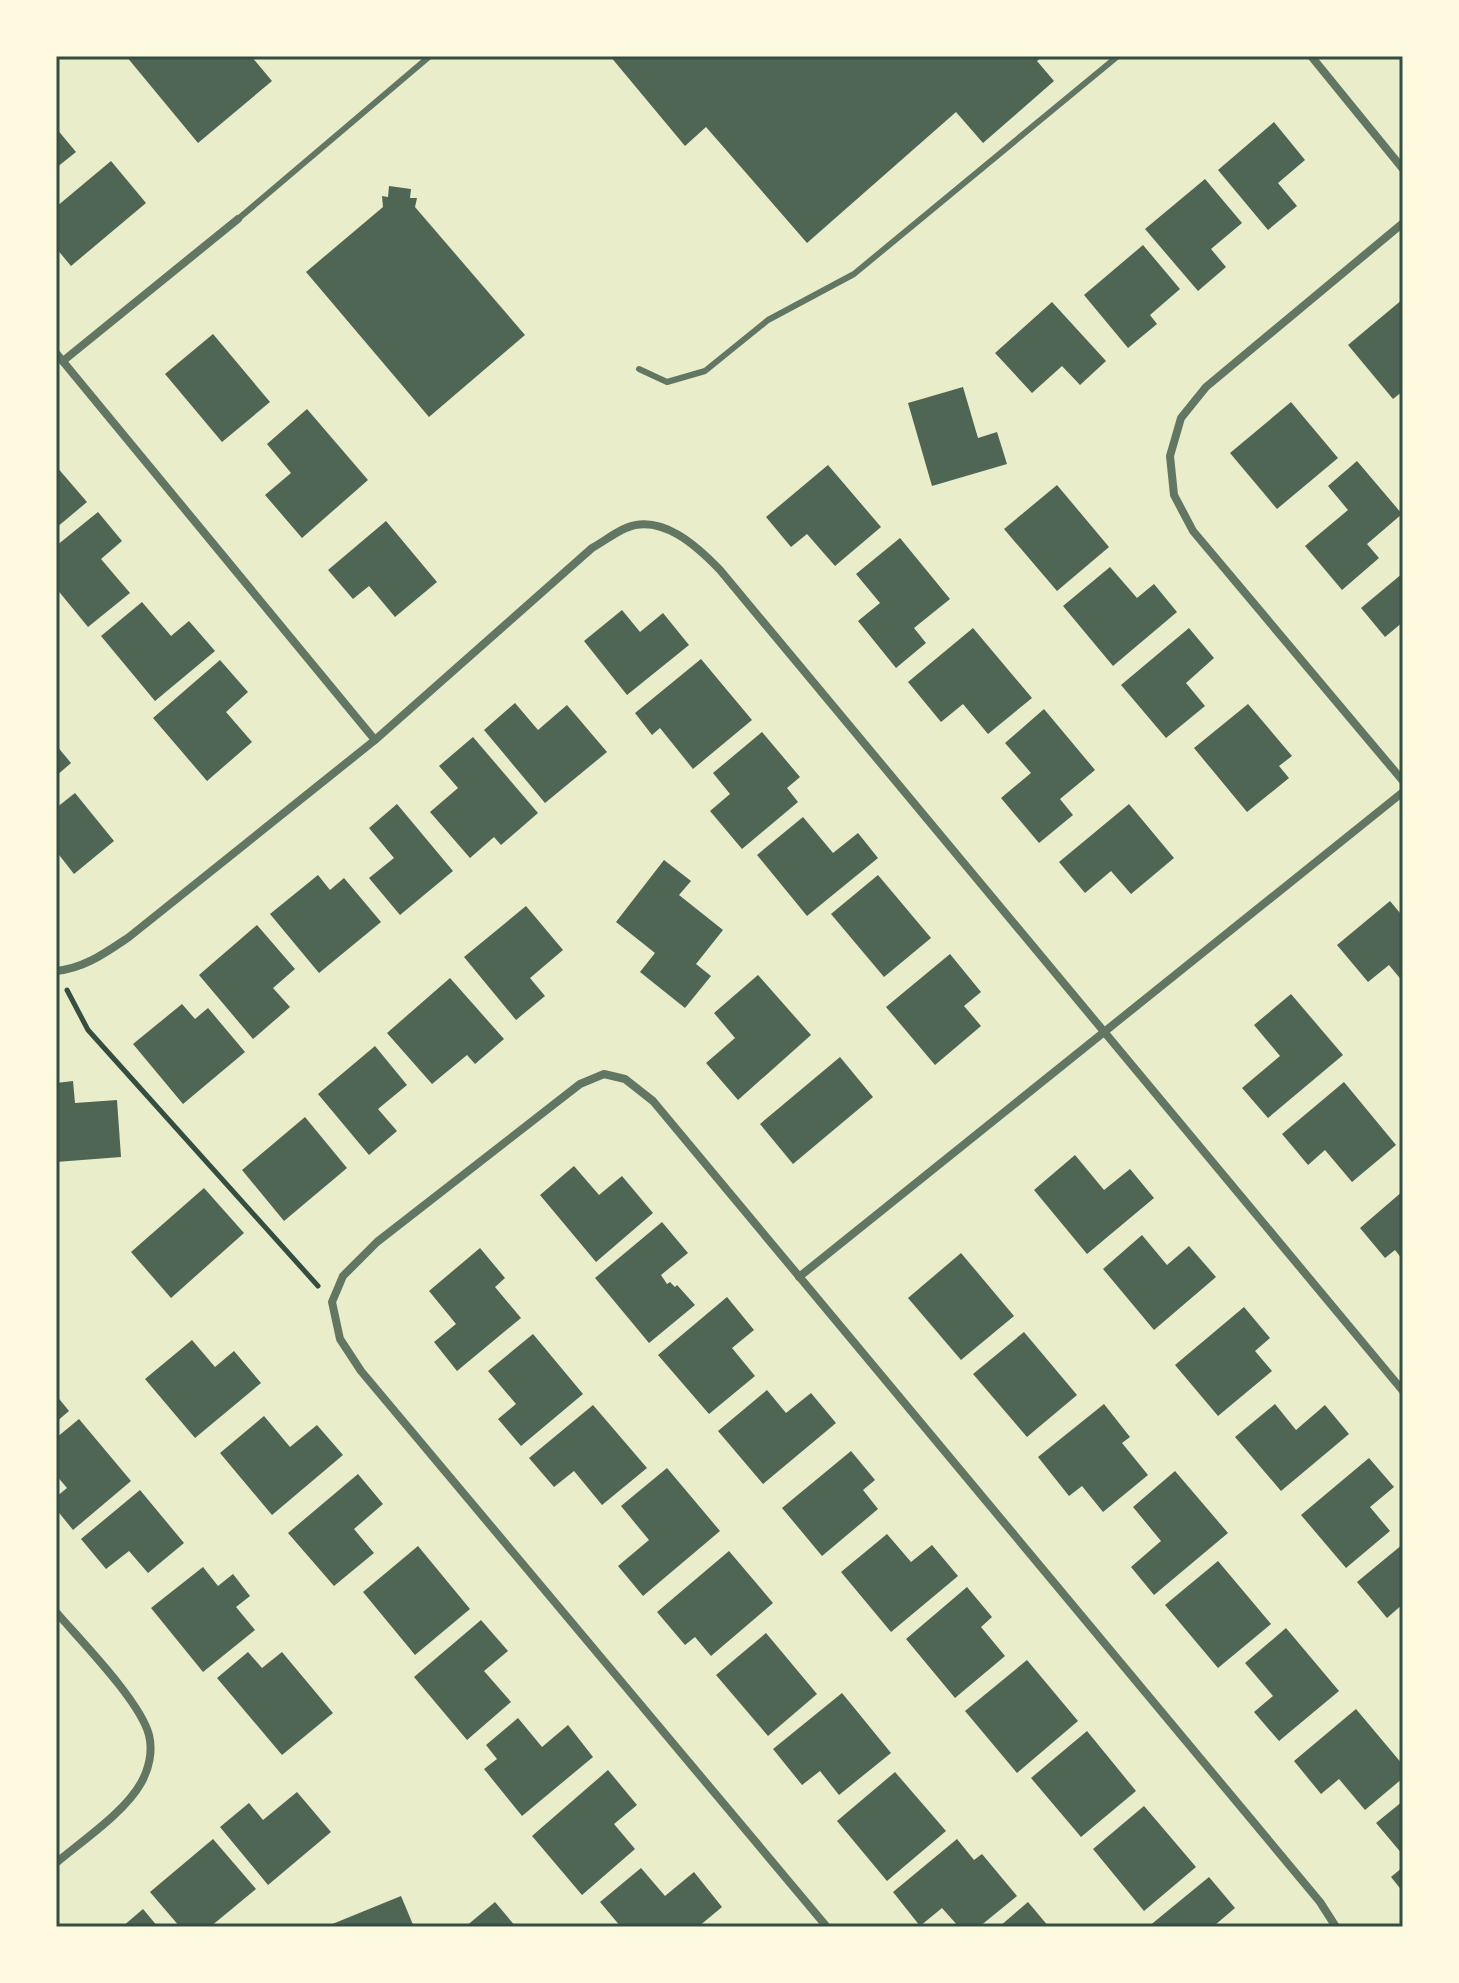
<svg xmlns="http://www.w3.org/2000/svg" width="1459" height="1983" font-family="'IBM Plex Sans',sans-serif">
  <rect width="100%" height="100%" fill="#e9edc9"/>
  <g fill="#4f6655">
    <path d="M126 56H251L272 81 198 143Z"/>
    <path d="M610 56H1043L1037 61 1054 81 983 143 956 112 807 243 706 127 685 146Z"/>
    <path d="M1274 122 1305 160 1278 183 1297 206 1268 230 1218 170Z"/>
    <path d="M56 128 76 152 56 168Z"/>
    <path d="M111 161 146 203 71 266 56 248V207Z"/>
    <path d="M1205 179 1242 223 1211 249 1226 267 1198 291 1145 229Z"/>
    <path d="M389 186 411 189 410 198H417L415 207 525 335 429 417 306 272 383 207 382 196 388 197Z"/>
    <path d="M1143 245 1180 289 1150 315 1157 324 1128 348 1084 295Z"/>
    <path d="M1403 299V391L1393 399 1348 345Z"/>
    <path d="M1052 302 1106 361 1080 385 1062 366 1032 393 995 353Z"/>
    <path d="M213 334 270 402 222 442 165 374Z"/>
    <path d="M963 387 978 438 997 432 1007 464 932 486 908 403Z"/>
    <path d="M1291 402 1338 458 1277 509 1230 453Z"/>
    <path d="M307 409 368 480 302 538 265 495 291 473 267 444Z"/>
    <path d="M1357 461 1402 514 1367 544 1379 558 1342 590 1305 546 1348 510 1328 486Z"/>
    <path d="M828 465 881 527 835 566 807 534 791 547 766 517Z"/>
    <path d="M56 466 87 502 56 528Z"/>
    <path d="M1057 485 1109 547 1057 591 1004 529Z"/>
    <path d="M98 512 122 541 101 559 130 593 88 627 56 588V546Z"/>
    <path d="M386 521 437 582 395 617 369 586 353 599 328 570Z"/>
    <path d="M900 538 950 599 914 628 926 643 896 668 858 621 880 603 856 574Z"/>
    <path d="M1110 567 1137 598 1154 584 1177 612 1113 666 1063 606Z"/>
    <path d="M1403 573V622L1385 637 1361 608Z"/>
    <path d="M142 602 171 636 189 621 215 651 155 701 101 636Z"/>
    <path d="M622 610 640 632 663 613 689 645 627 695 584 641Z"/>
    <path d="M973 628 1032 698 988 734 963 704 941 722 908 682Z"/>
    <path d="M1189 628 1214 658 1186 683 1205 706 1166 738 1121 685Z"/>
    <path d="M701 659 752 720 693 769 660 728 652 735 635 713Z"/>
    <path d="M220 660 248 692 226 712 252 742 207 781 153 718Z"/>
    <path d="M515 703 538 730 567 705 607 752 545 803 484 730Z"/>
    <path d="M1248 704 1292 756 1279 766 1289 778 1247 812 1194 748Z"/>
    <path d="M1044 709 1095 770 1060 799 1073 815 1039 843 1001 798 1031 773 1005 743Z"/>
    <path d="M762 732 800 777 787 788 798 802 742 849 710 811 730 794 713 773Z"/>
    <path d="M473 737 538 813 501 845 494 837 470 858 430 812 458 788 439 766Z"/>
    <path d="M56 745 71 763 56 776Z"/>
    <path d="M75 793 114 841 74 874 56 851V808Z"/>
    <path d="M397 804 453 871 400 915 369 878 394 858 369 828Z"/>
    <path d="M1129 804 1174 858 1131 894 1111 871 1085 893 1059 862Z"/>
    <path d="M803 817 833 853 858 833 878 858 807 916 757 855Z"/>
    <path d="M664 860 691 881 679 895 723 930 696 964 711 976 685 1008 640 972 655 953 616 922Z"/>
    <path d="M318 875 330 890 344 878 381 922 319 973 270 914Z"/>
    <path d="M878 875 931 938 884 977 831 914Z"/>
    <path d="M1390 901 1400 913 1403 910V982L1389 965 1368 982 1337 945Z"/>
    <path d="M526 906 563 950 530 978 545 996 516 1020 464 957Z"/>
    <path d="M257 925 295 969 273 988 290 1007 253 1039 199 975Z"/>
    <path d="M950 954 981 992 964 1006 981 1026 935 1065 886 1007Z"/>
    <path d="M758 975 811 1035 738 1100 706 1063 735 1038 714 1013Z"/>
    <path d="M450 978 504 1039 475 1064 467 1055 432 1084 387 1033Z"/>
    <path d="M1291 994 1343 1055 1268 1118 1242 1088 1280 1056 1254 1025Z"/>
    <path d="M182 1004 195 1019 208 1008 245 1052 183 1104 133 1044Z"/>
    <path d="M375 1046 407 1085 378 1109 397 1131 369 1155 318 1094Z"/>
    <path d="M840 1057 873 1097 793 1164 760 1124Z"/>
    <path d="M73 1081 75 1103 117 1100 121 1157 56 1162V1083Z"/>
    <path d="M1344 1082 1396 1145 1352 1182 1325 1150 1308 1165 1282 1134Z"/>
    <path d="M305 1117 347 1168 284 1221 242 1170Z"/>
    <path d="M1075 1155 1104 1190 1130 1169 1154 1198 1087 1254 1034 1190Z"/>
    <path d="M574 1166 599 1195 622 1176 653 1213 596 1262 540 1195Z"/>
    <path d="M204 1188 244 1233 171 1298 131 1252Z"/>
    <path d="M1403 1191V1260L1395 1250 1385 1258 1360 1228Z"/>
    <path d="M662 1222 688 1253 661 1275 667 1284 670 1282 675 1287 677 1285 695 1305 649 1343 595 1278Z"/>
    <path d="M1142 1235 1167 1265 1189 1246 1216 1277 1154 1330 1103 1269Z"/>
    <path d="M480 1248 505 1278 495 1287 521 1318 457 1371 434 1342 456 1324 429 1291Z"/>
    <path d="M961 1253 1014 1316 961 1360 908 1298Z"/>
    <path d="M727 1297 754 1330 732 1348 755 1376 709 1414 658 1355Z"/>
    <path d="M1244 1307 1270 1338 1255 1351 1272 1371 1218 1416 1175 1365Z"/>
    <path d="M1024 1332 1077 1395 1027 1437 973 1374Z"/>
    <path d="M533 1334 583 1394 521 1446 498 1419 516 1404 488 1371Z"/>
    <path d="M192 1340 215 1367 234 1351 261 1383 195 1438 145 1379Z"/>
    <path d="M767 1390 786 1413 811 1393 836 1423 763 1484 718 1431Z"/>
    <path d="M56 1395 69 1411 56 1422Z"/>
    <path d="M1104 1404 1130 1437 1122 1443 1148 1475 1103 1512 1082 1486 1069 1496 1038 1457Z"/>
    <path d="M1275 1404 1296 1430 1325 1405 1349 1434 1281 1491 1235 1437Z"/>
    <path d="M593 1405 647 1468 602 1505 574 1471 554 1487 529 1458Z"/>
    <path d="M264 1416 290 1447 317 1425 343 1455 272 1515 220 1453Z"/>
    <path d="M79 1419 131 1481 73 1530 56 1509V1497L67 1488 56 1475V1438Z"/>
    <path d="M851 1451 875 1480 863 1490 878 1509 822 1556 782 1508Z"/>
    <path d="M1369 1458 1394 1487 1370 1507 1390 1531 1346 1568 1301 1515Z"/>
    <path d="M667 1468 720 1531 643 1596 618 1566 649 1540 621 1506Z"/>
    <path d="M1175 1471 1228 1533 1154 1595 1131 1567 1161 1541 1133 1507Z"/>
    <path d="M358 1474 383 1504 354 1529 374 1553 334 1586 288 1533Z"/>
    <path d="M140 1490 184 1543 148 1573 129 1551 106 1569 81 1539Z"/>
    <path d="M887 1534 911 1562 932 1545 958 1576 891 1632 841 1572Z"/>
    <path d="M1403 1544V1604L1387 1618 1357 1582Z"/>
    <path d="M418 1546 470 1609 415 1655 363 1592Z"/>
    <path d="M729 1551 773 1603 711 1656 695 1637 685 1645 657 1612Z"/>
    <path d="M1218 1561 1271 1624 1218 1668 1165 1605Z"/>
    <path d="M203 1567 218 1586 233 1574 250 1596 236 1607 255 1630 203 1672 151 1608Z"/>
    <path d="M967 1587 992 1617 981 1627 1005 1656 955 1698 906 1639Z"/>
    <path d="M481 1620 508 1651 484 1671 511 1702 467 1740 414 1677Z"/>
    <path d="M1286 1628 1339 1691 1279 1741 1254 1712 1273 1696 1245 1663Z"/>
    <path d="M766 1633 817 1694 768 1736 716 1675Z"/>
    <path d="M248 1652 262 1668 282 1652 333 1713 282 1755 217 1678Z"/>
    <path d="M1027 1660 1078 1721 1017 1773 965 1711Z"/>
    <path d="M842 1693 891 1753 839 1795 820 1771 802 1785 773 1749Z"/>
    <path d="M1356 1709 1403 1765V1778L1365 1810 1339 1779 1321 1794 1294 1761Z"/>
    <path d="M518 1718 542 1747 568 1725 593 1757 522 1816 484 1769 497 1759 486 1745Z"/>
    <path d="M1087 1731 1136 1791 1081 1837 1031 1778Z"/>
    <path d="M608 1770 637 1805 614 1824 635 1849 582 1895 532 1836Z"/>
    <path d="M895 1772 946 1831 887 1881 837 1821Z"/>
    <path d="M297 1792 331 1832 268 1885 220 1827 249 1803 263 1820Z"/>
    <path d="M1403 1801V1855L1376 1823Z"/>
    <path d="M1144 1806 1196 1867 1144 1911 1093 1849Z"/>
    <path d="M213 1839 256 1889 210 1927H180L150 1892Z"/>
    <path d="M957 1839 974 1860 982 1854 1017 1896 979 1927H959L942 1908 920 1926 893 1892Z"/>
    <path d="M1403 1867V1892L1391 1877Z"/>
    <path d="M641 1868 665 1896 694 1872 722 1907 698 1927H621L600 1902Z"/>
    <path d="M1209 1877 1235 1908 1215 1925 1216 1927H1148Z"/>
    <path d="M401 1896 414 1927H325Z"/>
    <path d="M495 1902 516 1927H465Z"/>
    <path d="M1028 1902 1049 1927H999Z"/>
    <path d="M143 1909 158 1927H122Z"/>
  </g>
  <g fill="none" stroke-linecap="round" stroke-linejoin="round">
    <path stroke="#344e41" stroke-width="5" d="M67 990 88 1030 318 1286"/>
    <g stroke="#617663" stroke-width="6">
      <path d="M238 219 430 56"/>
      <path d="M639 369 667 382 705 371 768 320 854 274 1118 56"/>
    </g>
    <g stroke="#617663" stroke-width="8">
      <path d="M1311 56 1403 169"/>
      <path d="M1403 223 1206 387 1181 418 1170 456 1174 495 1193 531 1403 781"/>
      <path d="M56 353 375 740"/>
      <path d="M63 361 238 219"/>
      <path d="M56 971C85 968 105 953 129 937L375 740 592 548C603 542 614 533 626 528 661 513 697 546 720 570L1403 1391"/>
      <path d="M799 1277 1403 792"/>
      <path d="M56 1612C81 1641 140 1701 149 1735 153 1751 149 1769 141 1783 125 1812 82 1841 56 1863"/>
      <path d="M827 1927 361 1371 340 1339 332 1302 343 1276 377 1242 580 1084 604 1074 625 1079 653 1101 1320 1902 1336 1927"/>
    </g>
  </g>
  <rect width="1459" height="1983" fill="none" stroke="#fefae0" stroke-width="116"/>
  <rect x="58" y="58" width="1343" height="1867" fill="none" stroke="#344e41" stroke-width="3"/>
</svg>
